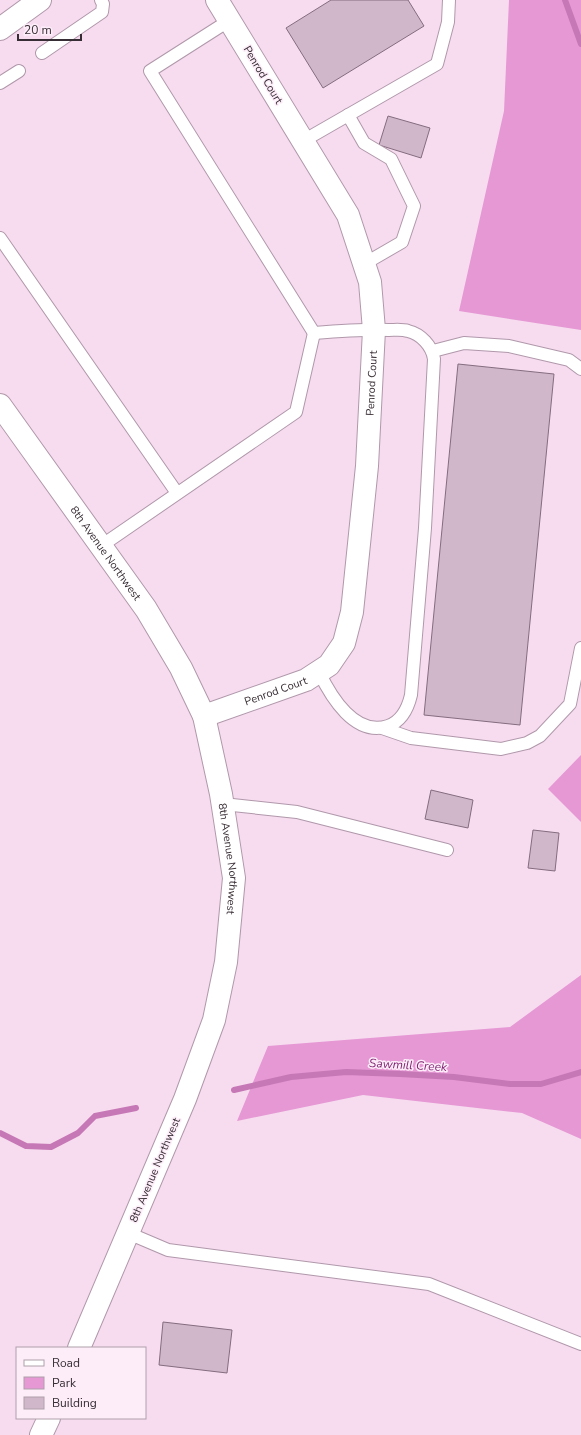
<svg xmlns="http://www.w3.org/2000/svg" width="581" height="1435" font-family="'Nunito Sans',sans-serif">
  <rect width="100%" height="100%" fill="#f7dcf0"/>
  <g fill="#e598d4">
    <path d="M509 0H581V330L459 311 504 111Z"/>
    <path d="M581 755V822L548 789Z"/>
    <path d="M581 975V1139L522 1113 363 1095 237 1121 268 1046 510 1027Z"/>
  </g>
  <g fill="none" stroke-linecap="round" stroke-linejoin="round">
    <g stroke="#c677b5" stroke-width="6">
      <path d="M565 0 581 44"/>
      <path d="M234 1090 291 1077 346 1072 400 1074 454 1077 510 1084H541L581 1072"/>
      <path d="M0 1133 26 1146 51 1147 78 1133 95 1116 136 1108"/>
    </g>
  </g>
  <g fill="#d1b7ca" stroke="#846d7f">
    <path d="M331 0H408L424 26 323 88 286 28Z"/>
    <path d="M388 116 430 128 421 158 379 145Z"/>
    <path d="M458 364 554 374 520 725 424 715Z"/>
    <path d="M431 790 473 800 468 828 425 819Z"/>
    <path d="M533 830 559 833 555 871 528 868Z"/>
    <path d="M163 1322 232 1330 227 1373 159 1365Z"/>
  </g>
  <g fill="none" stroke-linecap="round" stroke-linejoin="round">
    <defs>
      <g id="service">
        <path d="M230 20 150 71 314 333C339 331 364 329 389 330 395 330 402 329 408 331 421 334 432 346 434 359L425 528 411 695C408 708 402 721 388 726 355 737 331 697 319 672"/>
        <path d="M42 53 102 12 103 4 101 0"/>
        <path d="M0 83 19 71"/>
        <path d="M348 115 364 143 391 159 414 206 402 242 364 264"/>
        <path d="M303 141 437 64 448 22 449 0"/>
        <path d="M0 238 177 493"/>
        <path d="M433 351 464 343 509 346 569 360 581 369"/>
        <path d="M101 546 296 412 314 333"/>
        <path d="M382 728 411 738 501 749 527 743 540 736 570 704 581 648"/>
        <path d="M223 804 297 812 447 850"/>
        <path d="M128 1233 168 1250 429 1284 581 1344"/>
      </g>
      <g id="minor">
        <path d="M0 29 40 0"/>
        <path id="s1" d="M204 716 306 680 329 665 344 643 352 612 367 466 374 330 370 282 348 215 217 0"/>
      </g>
      <g id="tertiary">
        <path id="s2" d="M0 405 146 609 181 668 204 716 221 794 234 878 226 962 214 1020 185 1099 79 1348"/>
        <path d="M41 1435 49 1418"/>
      </g>
    </defs>
    <use href="#service" stroke="#b098aa" stroke-width="14"/>
    <use href="#minor" stroke="#b098aa" stroke-width="24"/>
    <use href="#tertiary" stroke="#b098aa" stroke-width="24"/>
    <use href="#service" stroke="#fff" stroke-width="12"/>
    <use href="#minor" stroke="#fff" stroke-width="22"/>
    <use href="#tertiary" stroke="#fff" stroke-width="22"/>
  </g>
  <g text-anchor="middle" dominant-baseline="central" stroke-width="3" stroke-linejoin="round" paint-order="stroke">
    <g font-size="11" fill="#372d34" stroke="#fdedf9">
      <text transform="translate(263 75) rotate(59)">Penrod Court</text>
      <text stroke="none"><textPath href="#s1" startOffset="424">Penrod Court</textPath></text>
      <text stroke="none"><textPath href="#s2" startOffset="182">8th Avenue Northwest</textPath></text>
      <text stroke="none"><textPath href="#s1" startOffset="76">Penrod Court</textPath></text>
      <text stroke="none"><textPath href="#s2" startOffset="518">8th Avenue Northwest</textPath></text>
      <text transform="translate(155 1170) rotate(-67)">8th Avenue Northwest</text>
    </g>
    <g font-size="12" font-style="italic" fill="#7d1d6e" stroke="#fdedf9">
      <text transform="translate(408 1065) rotate(3)">Sawmill Creek</text>
    </g>
  </g>
  <rect x="16" y="1347" width="130" height="72" fill="#fdedf9" stroke="#aea0aa"/>
  <rect x="24" y="1360" width="20" height="6" fill="#ffffff" stroke="#aea0aa"/>
  <text x="52" y="1367" font-size="12" fill="#372d34">Road</text>
  <rect x="24" y="1377" width="20" height="12" fill="#e598d4" stroke="#aea0aa"/>
  <text x="52" y="1387" font-size="12" fill="#372d34">Park</text>
  <rect x="24" y="1397" width="20" height="12" fill="#d1b7ca" stroke="#aea0aa"/>
  <text x="52" y="1407" font-size="12" fill="#372d34">Building</text>
  <path d="M18 34v6h63v-6" fill="none" stroke="#372d34" stroke-width="2"/>
  <text x="24" y="34" font-size="12" fill="#372d34" stroke="#fdedf9" stroke-width="3" paint-order="stroke">20 m</text>
</svg>
